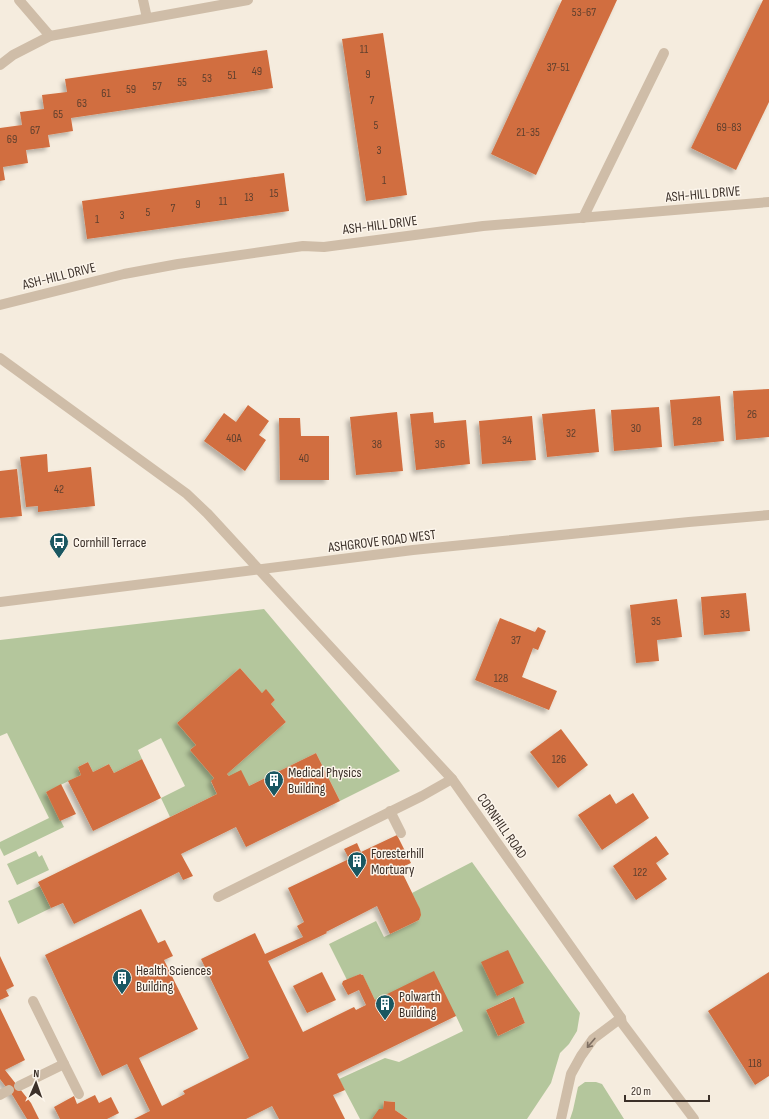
<svg xmlns="http://www.w3.org/2000/svg" width="769" height="1119" font-family="'Sofia Sans Condensed',sans-serif">
  <defs>
    <filter id="shadow"><feDropShadow dx="-3.5" dy="3.5" stdDeviation="2" flood-color="#0004"/></filter>
  </defs>
  <rect width="100%" height="100%" fill="#f5ecde"/>
  <g fill="#b4c69c" fill-rule="evenodd">
    <path d="M264 609 400 771 340 801 316 753 249 786 229 776 227 774 286 722 271 704 275 700 266 690 262 693 240 668 177 723 196 745 190 750 214 778 211 782 217 794 170 817 161 798 185 786 161 738 138 750 142 759 114 773 109 764 93 772 88 762 78 767 81 775 46 792 64 827 4 856 0 848V842L49 818 7 733 0 736V640Z"/>
    <path d="M36 851 39 857 42 855 49 870 17 885 7 864Z"/>
    <path d="M472 862 580 1013 577 1031 569 1044 560 1053 551 1083 527 1119H408L395 1110V1102L384 1101 383 1109 372 1119H360L339 1079 385 1058 399 1062 463 1031 456 1016 375 1000 362 974H360L347 980 329 944 376 921 384 937 419 920C423 911 416 902 412 893ZM513 997 525 1023 498 1036 486 1010Z"/>
    <path d="M40 886 51 908 18 924 8 901Z"/>
    <path d="M585 1082H596L602 1084 624 1119H570L573 1110 578 1087Z"/>
  </g>
  <g fill="#d16e3f" filter="url(#shadow)">
    <path d="M562 0H617L536 175 491 154Z"/>
    <path d="M763 0H769V102L736 170 691 148Z"/>
    <path d="M383 33 407 195 366 201 342 39Z"/>
    <path d="M267 50 273 88 71 118 73 131 48 135 50 147 26 150 28 163 3 167 5 180 0 181V128L22 125 20 112 44 109 42 95 67 92 65 79Z"/>
    <path d="M284 173 289 211 87 239 82 201Z"/>
    <path d="M769 389V437L736 440 733 391Z"/>
    <path d="M720 396 724 441 674 446 670 400Z"/>
    <path d="M248 405 269 421 259 435 266 440 245 471 204 441 224 413 236 422Z"/>
    <path d="M659 407 662 447 614 451 611 410Z"/>
    <path d="M595 409 599 452 547 457 542 414Z"/>
    <path d="M397 412 403 471 356 475 350 417Z"/>
    <path d="M433 412 434 423 466 420 470 464 416 470 410 414Z"/>
    <path d="M532 416 536 460 482 464 479 421Z"/>
    <path d="M279 418H300L301 436H329V480H280Z"/>
    <path d="M47 454 48 472 91 467 95 506 38 512V506L26 507 20 457Z"/>
    <path d="M17 469 22 516 0 518V471Z"/>
    <path d="M746 593 750 631 704 635 701 597Z"/>
    <path d="M677 599 682 637 657 640 659 661 636 663 630 605Z"/>
    <path d="M500 618 535 632 538 627 546 631 538 650 533 648 522 677 557 691 549 710 475 680Z"/>
    <path d="M240 668 262 693 266 689 275 700 271 704 286 722 227 774 229 776 241 770 249 786 316 753 340 801 246 847 236 827 181 854 193 876 183 880 179 872 74 924 63 903 51 908 38 882 217 794 211 781 214 778 190 750 196 745 177 723Z"/>
    <path d="M561 729 588 765 558 788 530 752Z"/>
    <path d="M142 759 161 798 93 831 68 781 81 775 78 767 88 762 93 772 109 764 114 773Z"/>
    <path d="M61 784 76 814 60 821 46 792Z"/>
    <path d="M633 793 649 818 602 850 578 815 610 794 616 804Z"/>
    <path d="M397 835 411 863 400 868 420 909 421 915 419 920 390 934 377 906 326 932 327 933 268 961 303 1032 354 1007 356 1010 366 1005 359 990 348 995 342 984 343 981 360 974 363 975 375 1000 434 971 456 1016 337 1074 345 1090 333 1095 345 1119H279L272 1106 246 1119H134L150 1111 127 1064 102 1076 45 955 141 909 158 943 165 940 173 956 164 960 198 1029 139 1058 162 1106 185 1094 183 1091 249 1058 201 959 255 933 265 954 303 937 297 926 304 922 288 888 349 859 344 849 357 843 361 852Z"/>
    <path d="M656 836 669 854 656 863 667 879 636 900 613 866Z"/>
    <path d="M508 950 524 983 497 996 481 962Z"/>
    <path d="M0 956 14 986 6 990 9 996 0 1000Z"/>
    <path d="M322 972 336 1000 307 1013 293 986Z"/>
    <path d="M769 972V1076L755 1085 708 1011Z"/>
    <path d="M514 997 525 1023 498 1036 486 1010Z"/>
    <path d="M0 1008 25 1060 5 1070 31 1103 39 1119H27L13 1096 0 1079Z"/>
    <path d="M95 1095 99 1103 111 1097 119 1113 107 1119H60L54 1107 74 1096 77 1104Z"/>
    <path d="M384 1101 395 1102V1110L408 1119H372L379 1109H383Z"/>
  </g>
  <g fill="none" stroke-linecap="round" stroke-linejoin="round">
    <g stroke="#cfbda8" stroke-width="10">
      <path d="M19 0 50 36"/>
      <path d="M143 0 147 18"/>
      <path d="M0 65 13 55 50 36 248 0"/>
      <path d="M583 218 664 53"/>
      <path d="M0 305 124 274 178 264 303 246 324 247 483 226 769 202"/>
      <path d="M0 358 187 494 207 513 452 779 621 1018 622 1023 694 1119"/>
      <path d="M0 602 413 550 689 522 769 515"/>
      <path d="M390 811 401 833"/>
      <path d="M218 897 422 796 452 779"/>
      <path d="M64 1064 79 1094"/>
      <path d="M19 1086 64 1064 33 1001"/>
      <path d="M0 1095 9 1090"/>
      <path d="M561 1119 571 1074 581 1056 593 1039 621 1018"/>
    </g>
  </g>
  <defs><path id="oneway-shaft" d="M-6 0H5M1.5-3L5.5 0L1.5 3" fill="none" stroke-width="1.6" stroke-linecap="round" stroke-linejoin="round"/></defs>
  <use stroke="#7e6f62" href="#oneway-shaft" transform="translate(591 1043) rotate(130)"/>
  <defs>
    <symbol id="bus-pin" viewBox="-11 -11 22 30"><path d="M0 17L-7.5 6A9.5 9.5 0 1 1 7.5 6Z" fill="#1a5761" stroke="#fcf5eb"/><path d="M-5-6H5V4H4V6H2V4H-2V6H-4V4H-5ZM-3.5-4V0h7V-4ZM-3.5 1.2v1.5H-2V1.2ZM2 1.2v1.5H3.5V1.2Z" fill="#fff"/></symbol>
    <symbol id="building-pin" viewBox="-11 -11 22 30"><path d="M0 17L-7.5 6A9.5 9.5 0 1 1 7.5 6Z" fill="#1a5761" stroke="#fcf5eb"/><path d="M-4-6H4V6H1V3H-1V6H-4ZM-2.5-4.3h1.7v1.8h-1.7ZM.8-4.3h1.7v1.8H.8ZM-2.5-1h1.7V.8h-1.7ZM.8-1h1.7V.8H.8Z" fill="#fff"/></symbol>
  </defs>
  <g fill-rule="evenodd">
    <use href="#bus-pin" x="48" y="531" width="22" height="30"/>
    <use href="#building-pin" x="263" y="769" width="22" height="30"/>
    <use href="#building-pin" x="346" y="850" width="22" height="30"/>
    <use href="#building-pin" x="111" y="967" width="22" height="30"/>
    <use href="#building-pin" x="374" y="993" width="22" height="30"/>
  </g>
  <g text-anchor="middle" dominant-baseline="central" stroke-width="3" stroke-linejoin="round" paint-order="stroke">
    <g font-size="12" fill="#60402e">
      <text x="584" y="12">53-67</text>
      <text x="364" y="49">11</text>
      <text x="558" y="67">37-51</text>
      <text x="257" y="71">49</text>
      <text x="368" y="74">9</text>
      <text x="232" y="75">51</text>
      <text x="207" y="78">53</text>
      <text x="182" y="82">55</text>
      <text x="157" y="86">57</text>
      <text x="131" y="89">59</text>
      <text x="106" y="93">61</text>
      <text x="372" y="100">7</text>
      <text x="82" y="103">63</text>
      <text x="58" y="114">65</text>
      <text x="376" y="125">5</text>
      <text x="729" y="127">69-83</text>
      <text x="35" y="130">67</text>
      <text x="528" y="132">21-35</text>
      <text x="12" y="139">69</text>
      <text x="379" y="150">3</text>
      <text x="384" y="180">1</text>
      <text x="274" y="193">15</text>
      <text x="249" y="197">13</text>
      <text x="223" y="201">11</text>
      <text x="198" y="204">9</text>
      <text x="173" y="208">7</text>
      <text x="148" y="212">5</text>
      <text x="122" y="215">3</text>
      <text x="97" y="219">1</text>
      <text x="752" y="414">26</text>
      <text x="697" y="421">28</text>
      <text x="636" y="428">30</text>
      <text x="571" y="433">32</text>
      <text x="234" y="438">40A</text>
      <text x="507" y="440">34</text>
      <text x="377" y="444">38</text>
      <text x="440" y="444">36</text>
      <text x="304" y="458">40</text>
      <text x="59" y="489">42</text>
      <text x="725" y="614">33</text>
      <text x="656" y="621">35</text>
      <text x="516" y="640">37</text>
      <text x="501" y="678">128</text>
      <text x="559" y="759">126</text>
      <text x="640" y="872">122</text>
      <text x="755" y="1063">118</text>
    </g>
    <g font-size="14" fill="#3b3029" stroke="#fcf5eb">
      <text transform="translate(703 194) rotate(-5)">ASH-HILL DRIVE</text>
      <text transform="translate(380 225) rotate(-7)">ASH-HILL DRIVE</text>
      <text transform="translate(59 276) rotate(-14)">ASH-HILL DRIVE</text>
      <text transform="translate(382 541) rotate(-7)">ASHGROVE ROAD WEST</text>
      <text transform="translate(502 826) rotate(55)">CORNHILL ROAD</text>
    </g>
    <g font-size="14" fill="#3b3029" stroke="#fcf5eb" text-anchor="start">
      <text x="73" y="542">Cornhill Terrace</text>
      <text x="288" y="772">Medical Physics<tspan x="288" dy="16">Building</tspan></text>
      <text x="371" y="853">Foresterhill<tspan x="371" dy="16">Mortuary</tspan></text>
      <text x="136" y="970">Health Sciences<tspan x="136" dy="16">Building</tspan></text>
      <text x="399" y="996">Polwarth<tspan x="399" dy="16">Building</tspan></text>
    </g>
  </g>
  <g transform="translate(36 1083) rotate(2)" stroke="#fcf5eb" stroke-width="3" paint-order="stroke">
  <path d="M0-3L7 15L0 10L-7 15Z" fill="#3b3029"/>
  <text y="-6" font-size="11" font-weight="bold" text-anchor="middle" fill="#3b3029">N</text>
  </g>
  <path d="M625 1095v6h84v-6" fill="none" stroke="#3b3029" stroke-width="2"/>
  <text x="631" y="1095" font-size="12" fill="#3b3029" stroke="#fcf5eb" stroke-width="3" paint-order="stroke">20 m</text>
</svg>
